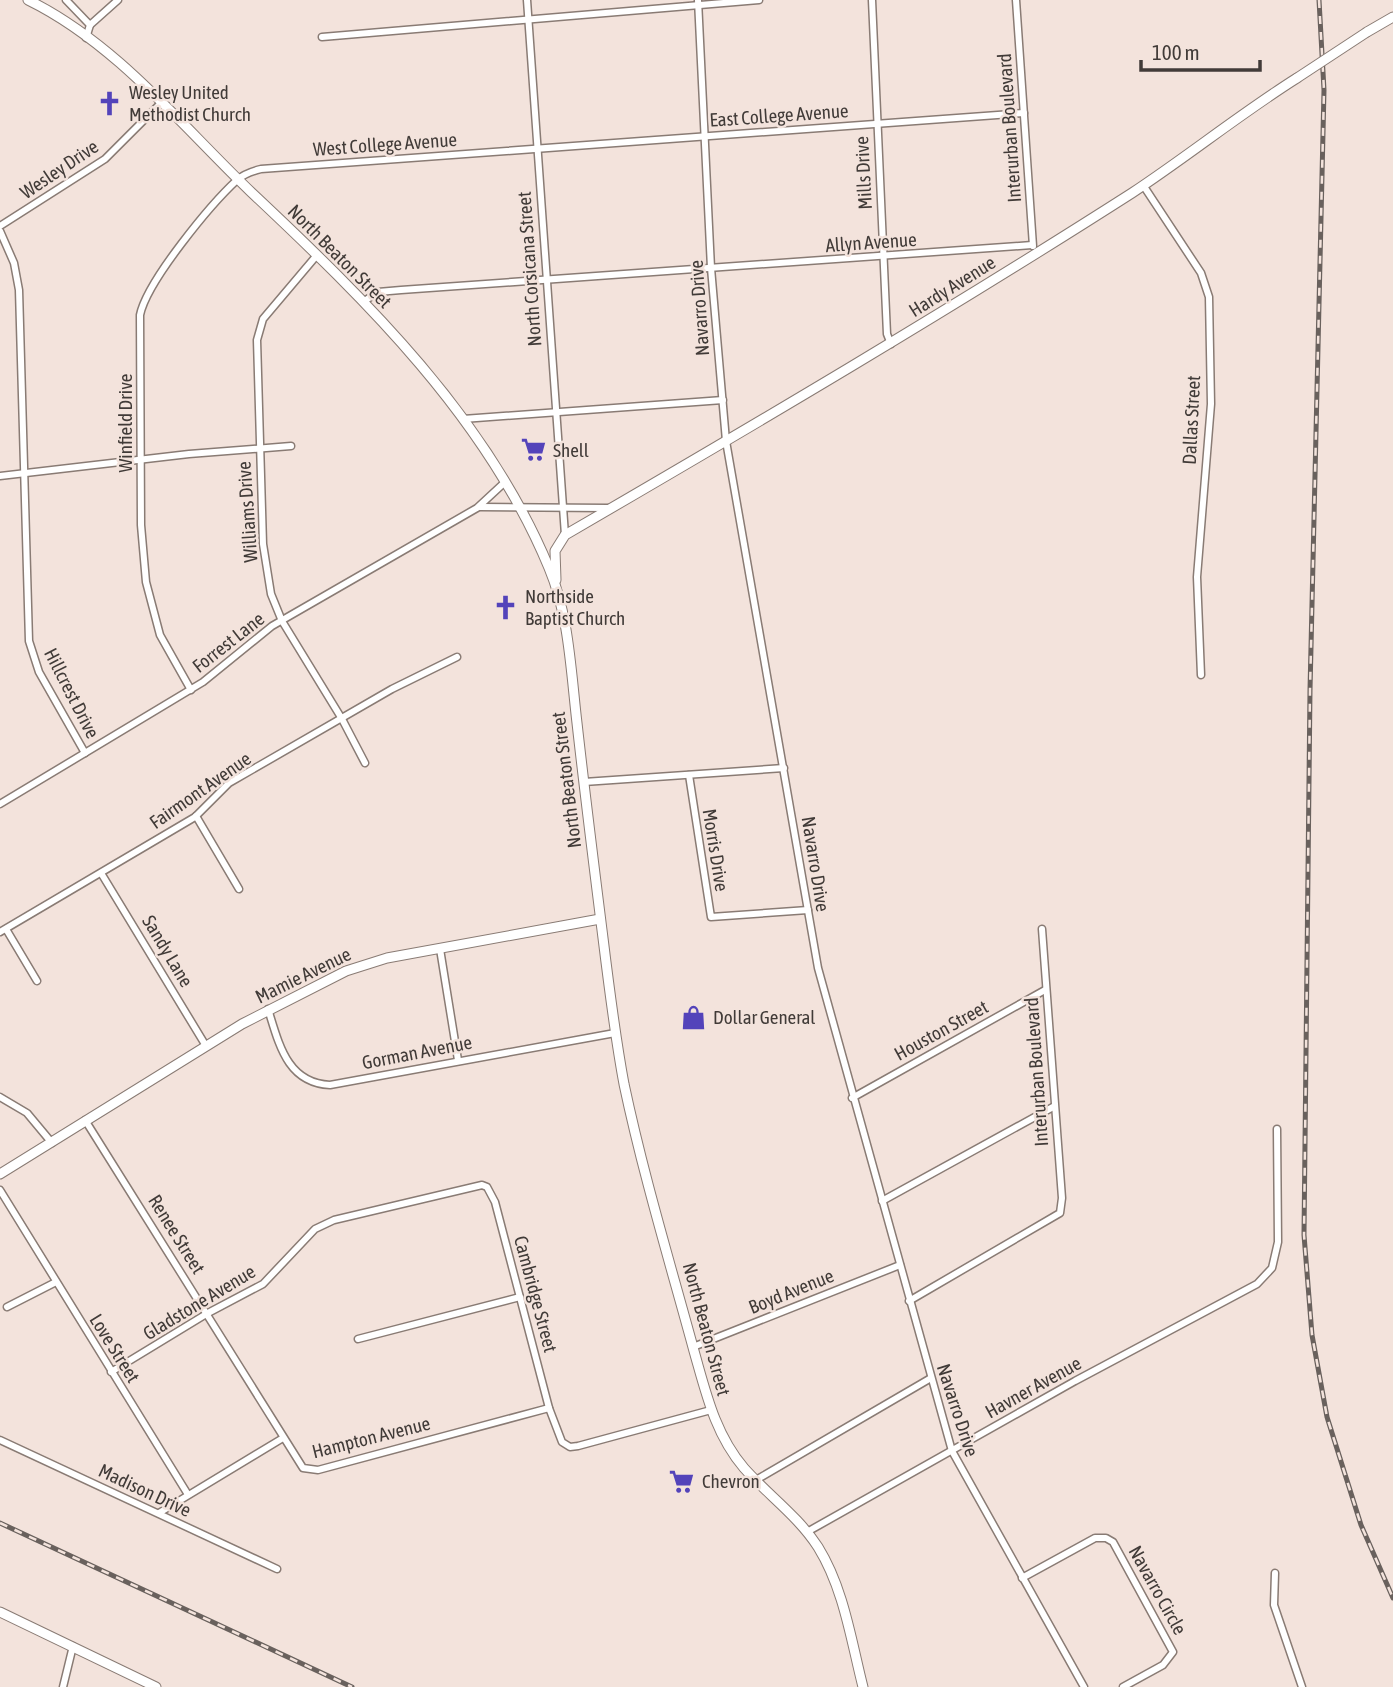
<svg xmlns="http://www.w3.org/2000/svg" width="1393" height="1687" font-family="'Asap Condensed',sans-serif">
  <rect width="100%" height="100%" fill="#f3e3dc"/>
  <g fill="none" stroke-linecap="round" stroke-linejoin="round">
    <defs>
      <g id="street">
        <path d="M66 0 90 25 86 38"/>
        <path d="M527 0 565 535"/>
        <path d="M698 0 711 268 726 441 818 968 952 1451 1084 1687"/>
        <path d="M872 0 887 334 891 344"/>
        <path d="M1016 0 1033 246"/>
        <path d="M90 25 118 0"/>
        <path d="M322 37 759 0"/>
        <path d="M1143 185 1201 273 1209 297 1211 404 1197 577 1201 675"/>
        <path d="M0 226 105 159 161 103"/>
        <path d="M0 231 14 263 19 290 29 641 39 672 85 753"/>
        <path d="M317 255 263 319 257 340 263 544 271 594 282 621 342 719 365 763"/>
        <path d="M363 302 378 292 401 290 1032 245"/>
        <path d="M463 419 723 400"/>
        <path d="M0 476 189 454 291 446"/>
        <path d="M480 507 608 508"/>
        <path d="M191 690 160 635 146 582 141 525 140 315C147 281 211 204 237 180 244 174 253 171 261 169L1024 113"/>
        <path d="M689 775 711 917 808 910"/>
        <path d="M584 782 784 768"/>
        <path d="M0 804 203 682 272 626 477 508 504 483"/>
        <path d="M196 816 239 889"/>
        <path d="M101 873 206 1046"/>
        <path d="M6 929 37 981"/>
        <path d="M0 932 195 817 229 783 392 689 457 657"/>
        <path d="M440 949 458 1060"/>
        <path d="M268 1009C279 1044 287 1083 330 1085L615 1033"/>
        <path d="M0 1097 27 1113 52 1143"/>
        <path d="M852 1098 1045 990"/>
        <path d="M85 1120 303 1468 318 1470 549 1408"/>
        <path d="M0 1190 187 1493"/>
        <path d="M882 1201 1053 1107"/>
        <path d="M909 1301 1060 1213 1062 1198 1042 929"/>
        <path d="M7 1307 56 1282"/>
        <path d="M358 1339 520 1297"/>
        <path d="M693 1347 900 1265"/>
        <path d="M111 1372 208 1313 263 1284 315 1229 334 1220 482 1185 487 1187 495 1202 549 1408 562 1442 570 1447 578 1446 711 1410"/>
        <path d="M0 1440 277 1569"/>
        <path d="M756 1480 931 1378"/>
        <path d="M159 1513 283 1438"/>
        <path d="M807 1532 1075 1381 1257 1284 1272 1268 1278 1242 1277 1129"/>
        <path d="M1275 1573 1274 1605 1302 1687"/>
        <path d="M1022 1578 1095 1538H1106L1113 1542 1173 1652 1163 1665 1123 1687"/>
        <path d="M63 1687 73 1646"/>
      </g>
      <g id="secondary">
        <path d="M28 0C116 43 182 126 251 192 367 301 487 418 549 568 569 615 571 672 577 723 585 795 594 866 603 938 609 987 615 1036 624 1084 643 1174 670 1263 694 1351 706 1393 715 1434 744 1468 768 1495 798 1516 818 1547 844 1589 851 1640 863 1687"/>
        <path d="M1367 32 1393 17"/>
        <path d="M556 580 555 551 565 535C756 424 946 312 1132 193 1188 156 1240 114 1297 78"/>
        <path d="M0 1174 242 1024 346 971 387 958 600 919"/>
        <path d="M0 1612 156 1687"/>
      </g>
    </defs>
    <use href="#street" stroke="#897b74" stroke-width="9"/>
    <use href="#secondary" stroke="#897b74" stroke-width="11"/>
    <use href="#street" stroke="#fff" stroke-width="6"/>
    <use href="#secondary" stroke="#fff" stroke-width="9"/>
    <defs>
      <g id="rail">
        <path d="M1319 0 1324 90 1310 690 1304 1235 1312 1335 1327 1417 1361 1525 1393 1598"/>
        <path d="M0 1523 352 1687"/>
      </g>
    </defs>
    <use href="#rail" stroke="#69615d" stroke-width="5"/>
    <use href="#rail" stroke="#f3e3dc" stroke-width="2.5" stroke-dasharray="8" stroke-linecap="butt"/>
    <defs>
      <path id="secondary-bridge" d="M1297 78 1367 32"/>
    </defs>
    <use href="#secondary-bridge" stroke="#897b74" stroke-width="11" stroke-linecap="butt"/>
    <use href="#secondary-bridge" stroke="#fff" stroke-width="9"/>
  </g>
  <defs>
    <symbol id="church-bare" viewBox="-9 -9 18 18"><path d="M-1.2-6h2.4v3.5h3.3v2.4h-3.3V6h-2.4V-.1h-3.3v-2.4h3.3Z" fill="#5343ba" stroke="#f3e3dc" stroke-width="2.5" paint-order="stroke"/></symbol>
    <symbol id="supermarket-bare" viewBox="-9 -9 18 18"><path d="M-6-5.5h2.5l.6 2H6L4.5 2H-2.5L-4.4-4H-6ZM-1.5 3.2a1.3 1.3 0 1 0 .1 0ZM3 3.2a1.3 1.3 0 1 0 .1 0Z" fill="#5343ba" stroke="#f3e3dc" stroke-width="2.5" paint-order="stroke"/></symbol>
    <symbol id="shop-bare" viewBox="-9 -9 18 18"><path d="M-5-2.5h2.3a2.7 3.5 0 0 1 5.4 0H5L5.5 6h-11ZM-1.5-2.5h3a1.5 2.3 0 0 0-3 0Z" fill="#5343ba" stroke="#f3e3dc" stroke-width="2.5" paint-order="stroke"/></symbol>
  </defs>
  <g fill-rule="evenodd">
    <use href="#church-bare" x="92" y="86" width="35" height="35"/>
    <use href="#supermarket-bare" x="516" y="432" width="35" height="35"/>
    <use href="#church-bare" x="488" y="590" width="35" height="35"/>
    <use href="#shop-bare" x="676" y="1000" width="35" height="35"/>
    <use href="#supermarket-bare" x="664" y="1464" width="35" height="35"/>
  </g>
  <g text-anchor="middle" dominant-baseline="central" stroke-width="5" stroke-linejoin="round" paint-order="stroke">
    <g font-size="19" fill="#413b38" stroke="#f3e3dc" text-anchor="start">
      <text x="129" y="92">Wesley United<tspan x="129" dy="22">Methodist Church</tspan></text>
      <text x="553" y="450">Shell</text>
      <text x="525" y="596">Northside<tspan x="525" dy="22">Baptist Church</tspan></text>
      <text x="713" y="1017">Dollar General</text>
      <text x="702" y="1481">Chevron</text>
    </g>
    <g font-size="19" fill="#413b38" stroke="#f3e3dc">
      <text transform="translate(779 115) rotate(-4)">East College Avenue</text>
      <text transform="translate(1009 128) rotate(-94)">Interurban Boulevard</text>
      <text transform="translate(385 144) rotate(-4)">West College Avenue</text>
      <text transform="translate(59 169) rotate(-34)">Wesley Drive</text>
      <text transform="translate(863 173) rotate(-93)">Mills Drive</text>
      <text transform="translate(871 242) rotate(-4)">Allyn Avenue</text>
      <text transform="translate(340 256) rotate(45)">North Beaton Street</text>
      <text transform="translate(529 269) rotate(-94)">North Corsicana Street</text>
      <text transform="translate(952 286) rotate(-32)">Hardy Avenue</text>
      <text transform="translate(699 308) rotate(-94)">Navarro Drive</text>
      <text transform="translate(1191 420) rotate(-87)">Dallas Street</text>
      <text transform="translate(125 423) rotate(-90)">Winfield Drive</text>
      <text transform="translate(247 512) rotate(-94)">Williams Drive</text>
      <text transform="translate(228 642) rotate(-38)">Forrest Lane</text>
      <text transform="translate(72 693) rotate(63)">Hillcrest Drive</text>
      <text transform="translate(566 780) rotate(-97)">North Beaton Street</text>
      <text transform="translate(200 790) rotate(-35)">Fairmont Avenue</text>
      <text transform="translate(716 850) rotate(81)">Morris Drive</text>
      <text transform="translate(816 864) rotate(81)">Navarro Drive</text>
      <text transform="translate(168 951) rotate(59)">Sandy Lane</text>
      <text transform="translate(303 975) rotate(-26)">Mamie Avenue</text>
      <text transform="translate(941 1030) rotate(-29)">Houston Street</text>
      <text transform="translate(417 1052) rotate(-11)">Gorman Avenue</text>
      <text transform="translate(1036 1072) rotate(-94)">Interurban Boulevard</text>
      <text transform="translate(177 1234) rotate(58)">Renee Street</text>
      <text transform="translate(791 1291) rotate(-22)">Boyd Avenue</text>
      <text transform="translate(536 1294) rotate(75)">Cambridge Street</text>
      <text transform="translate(199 1302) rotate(-31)">Gladstone Avenue</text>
      <text transform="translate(707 1329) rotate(75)">North Beaton Street</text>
      <text transform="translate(115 1348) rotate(58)">Love Street</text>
      <text transform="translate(1033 1387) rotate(-29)">Havner Avenue</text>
      <text transform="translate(958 1410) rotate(72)">Navarro Drive</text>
      <text transform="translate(371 1437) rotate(-14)">Hampton Avenue</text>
      <text transform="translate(145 1490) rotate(25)">Madison Drive</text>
      <text transform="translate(1158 1590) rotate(61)">Navarro Circle</text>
    </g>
  </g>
  <path d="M1141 60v10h119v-10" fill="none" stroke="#413b38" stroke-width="3.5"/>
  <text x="1152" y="60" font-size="21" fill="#413b38" stroke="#f3e3dc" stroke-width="5" paint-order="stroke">100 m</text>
</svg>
